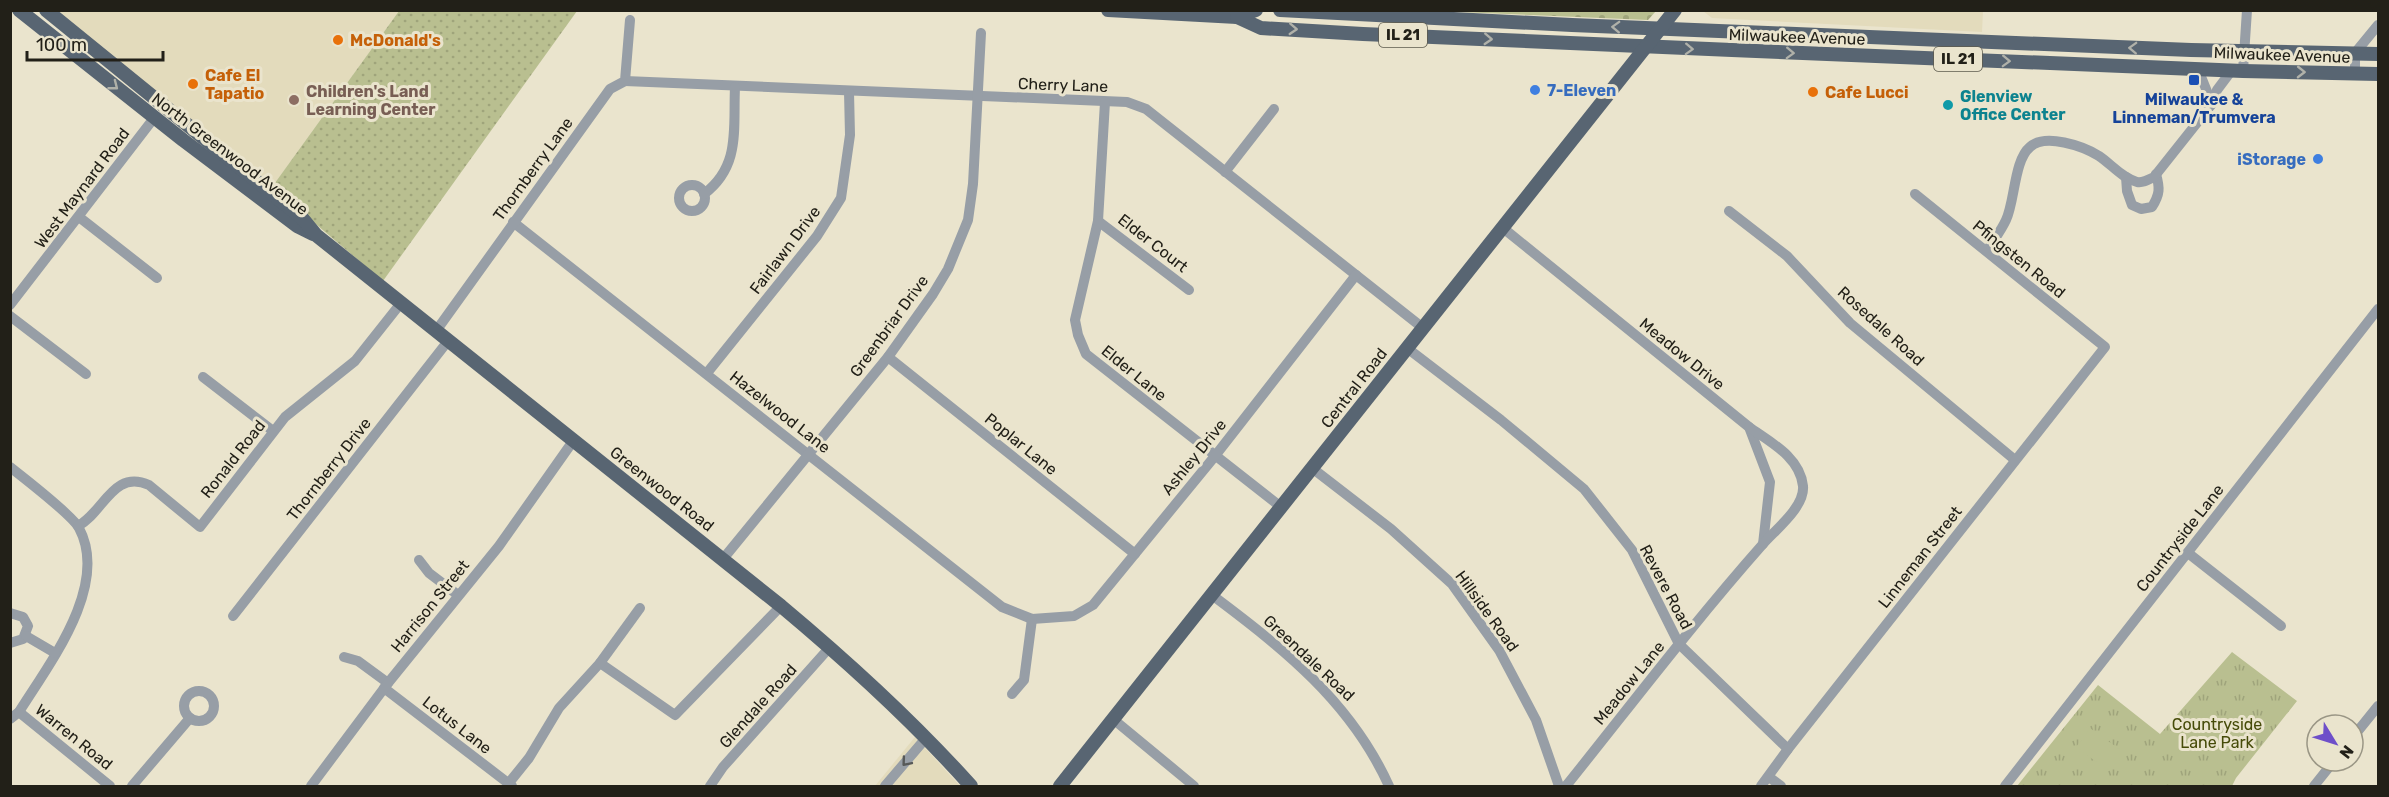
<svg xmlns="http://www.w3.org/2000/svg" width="2389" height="797" font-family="Rubik,sans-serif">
  <defs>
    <pattern id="grass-dots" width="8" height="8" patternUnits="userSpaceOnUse" patternTransform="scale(1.5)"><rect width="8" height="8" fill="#b9bf90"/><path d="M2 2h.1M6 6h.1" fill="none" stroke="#9fa47b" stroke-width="1.8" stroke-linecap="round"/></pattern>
    <pattern id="cemetery-stones" width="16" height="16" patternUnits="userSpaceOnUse" patternTransform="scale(1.5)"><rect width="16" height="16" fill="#b9bf90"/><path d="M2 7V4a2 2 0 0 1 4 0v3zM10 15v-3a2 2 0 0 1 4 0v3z" fill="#9fa47b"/></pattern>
    <pattern id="park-tufts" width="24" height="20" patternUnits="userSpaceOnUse" patternTransform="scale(1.5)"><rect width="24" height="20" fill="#b9bf90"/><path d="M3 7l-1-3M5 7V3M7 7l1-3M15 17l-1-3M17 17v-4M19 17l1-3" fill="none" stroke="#9fa47b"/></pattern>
  </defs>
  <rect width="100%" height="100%" fill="#eae4cd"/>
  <g fill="#e3dbbc">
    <path d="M55 11H399L272 187Z"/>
    <path d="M1703 11H1983L1982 32 1712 18Z"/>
    <path d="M915 737 960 786H875Z"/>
  </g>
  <path fill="url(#grass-dots)" d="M399 11H577L383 281 272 187Z"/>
  <path fill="url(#cemetery-stones)" d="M1436 11 1656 10V11L1648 20Z"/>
  <path fill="url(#park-tufts)" d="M2232 652 2297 701 2236 778 2232 786H2017L2098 685 2160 734Z"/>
  <path fill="#b9bf90" d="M2090 728 2122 751 2107 770 2076 747Z"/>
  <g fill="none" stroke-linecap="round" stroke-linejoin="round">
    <g stroke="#979ea6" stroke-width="10">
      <path d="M2198 69 2212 104"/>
      <path d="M2243 71 2247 10"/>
      <path d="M2355 73V53L2378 25"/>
      <path d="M625 81 1127 102 1146 109 1423 328"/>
      <path d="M1105 102 1098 221 1075 320 1078 335 1086 354 1281 507"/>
      <path d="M1225 172 1274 109"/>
      <path d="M2126 177 2127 191 2132 205 2141 209 2152 207C2160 194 2160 188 2156 174"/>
      <circle cx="692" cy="198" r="13"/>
      <path d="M704 194C741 166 733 129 735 87"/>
      <path d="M1729 211 1787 256 1850 323 2015 460"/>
      <path d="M79 217 157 278"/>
      <path d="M1098 221 1189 290"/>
      <path d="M513 222 1002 607 1032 619 1074 616 1093 605 1215 456 1356 275"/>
      <path d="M1503 228 1749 427 1770 482 1763 544"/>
      <path d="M1987 251C1993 241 2001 231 2006 220 2015 201 2014 160 2030 147 2045 133 2083 146 2099 156 2111 164 2122 178 2137 182 2143 183 2148 180 2154 177L2212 104 2217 90 2232 70"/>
      <path d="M10 305 154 118"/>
      <path d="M10 316 86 374"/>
      <path d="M436 331 610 89 625 81 630 20"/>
      <path d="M1407 348 1501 420 1584 489 1632 550 1679 644 1788 749"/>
      <path d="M888 357 1135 554"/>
      <path d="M707 373 817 236 841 198 850 135 849 92"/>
      <path d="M203 377 273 431"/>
      <path d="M10 467C24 478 73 516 79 528 110 586 49 664 19 712L10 719"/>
      <path d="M1312 468 1391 529 1452 584 1499 650 1536 720 1559 786"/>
      <path d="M78 526C104 512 113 469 149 485L200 527 285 417 355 361 401 303"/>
      <path d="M2188 553 2281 626"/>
      <path d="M723 559 888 357 933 294 948 269 968 220 973 184 981 33"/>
      <path d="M419 560 429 573 458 595"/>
      <path d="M1212 595C1284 649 1351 702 1389 786"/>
      <path d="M10 613 23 617 28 626 23 639 10 643"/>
      <path d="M233 616 448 341"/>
      <path d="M26 636 55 653"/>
      <path d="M344 657 358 661 388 683"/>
      <path d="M600 663 675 715 781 606"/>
      <path d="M384 688 512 786"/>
      <circle cx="199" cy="706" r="15"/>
      <path d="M1012 694 1024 680 1032 619"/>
      <path d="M19 712 110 786"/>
      <path d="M1113 719 1194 786"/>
      <path d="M2353 737 2378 706"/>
      <path d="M1769 777 1781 786"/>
      <path d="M508 784 529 758 559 708 600 663 640 608"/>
      <path d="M132 786 190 718"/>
      <path d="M311 786 388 683 499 546 571 444"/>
      <path d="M710 786 723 767 830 647"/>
      <path d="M885 786 926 738"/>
      <path d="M1566 786C1631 705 1694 622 1763 544 1775 530 1805 507 1803 486 1800 457 1770 442 1749 427"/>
      <path d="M1761 786 1788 749 2105 347 1915 194"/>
      <path d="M2005 786 2378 309"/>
      <path d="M2314 786 2334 761"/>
    </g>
    <g stroke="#586572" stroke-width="14">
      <path d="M19 10 183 140 297 226 313 234"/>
      <path d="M46 10 302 218 316 235 781 606C848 662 913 721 971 786"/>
      <path d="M1108 10 1237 17 1261 28 1363 34 1732 50 2243 71 2378 74"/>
      <path d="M1280 10 1572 25 2191 50 2378 54"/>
      <path d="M1237 17 1256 10"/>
      <path d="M1060 786 1675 10"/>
    </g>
  </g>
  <defs><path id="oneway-chevron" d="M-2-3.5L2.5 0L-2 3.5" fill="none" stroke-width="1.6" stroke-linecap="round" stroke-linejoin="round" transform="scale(1.5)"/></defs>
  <g stroke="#b0b1a9">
    <use href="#oneway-chevron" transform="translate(1616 27) rotate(-178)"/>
    <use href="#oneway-chevron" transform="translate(1293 29) rotate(3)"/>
    <use href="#oneway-chevron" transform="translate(1488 39) rotate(3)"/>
    <use href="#oneway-chevron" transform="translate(2133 48) rotate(-178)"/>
    <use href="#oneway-chevron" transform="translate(1689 49) rotate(2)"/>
    <use href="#oneway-chevron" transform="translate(1790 53) rotate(2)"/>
    <use href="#oneway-chevron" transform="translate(2006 61) rotate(2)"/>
    <use href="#oneway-chevron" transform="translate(2301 72) rotate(1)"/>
    <use href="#oneway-chevron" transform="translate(114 86) rotate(38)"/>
  </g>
  <use stroke="#575958" href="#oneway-chevron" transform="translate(906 762) rotate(130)"/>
  <g fill="#e8710a" stroke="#eae4cd" stroke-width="2">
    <circle cx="338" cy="40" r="6"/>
    <circle cx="193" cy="84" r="6"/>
    <circle cx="1813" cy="92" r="6"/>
  </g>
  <rect fill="#1a4fb4" stroke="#eae4cd" stroke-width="2" x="2188" y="74" width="12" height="12" rx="3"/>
  <g fill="#3f7fe0" stroke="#eae4cd" stroke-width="2">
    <circle cx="1535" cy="90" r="6"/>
    <circle cx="2318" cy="159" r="6"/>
  </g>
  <circle fill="#8d6e63" stroke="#eae4cd" stroke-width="2" cx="294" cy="100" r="6"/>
  <circle fill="#0f9aa8" stroke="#eae4cd" stroke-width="2" cx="1948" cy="105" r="6"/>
  <g text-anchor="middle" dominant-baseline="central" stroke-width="6" stroke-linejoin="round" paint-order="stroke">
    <g fill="#eae4cd" stroke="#5e5b4e" stroke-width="1.5">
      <rect x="1379" y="23" width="48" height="24" rx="4.5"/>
      <rect x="1934" y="47" width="48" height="24" rx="4.5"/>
    </g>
    <g font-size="15" font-weight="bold" fill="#222018">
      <text x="1403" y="35">IL 21</text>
      <text x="1958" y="59">IL 21</text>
    </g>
    <g font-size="16" fill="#222018" stroke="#eae4cd">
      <text transform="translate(1797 37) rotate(2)">Milwaukee Avenue</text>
      <text transform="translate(2282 55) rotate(2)">Milwaukee Avenue</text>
      <text transform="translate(1063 85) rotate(2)">Cherry Lane</text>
      <text transform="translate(230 154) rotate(37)">North Greenwood Avenue</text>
      <text transform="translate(533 169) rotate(-54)">Thornberry Lane</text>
      <text transform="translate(82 188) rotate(-53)">West Maynard Road</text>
      <text transform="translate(1153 243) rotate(38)">Elder Court</text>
      <text transform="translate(785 250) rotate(-53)">Fairlawn Drive</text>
      <text transform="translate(2019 259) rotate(39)">Pfingsten Road</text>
      <text transform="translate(889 326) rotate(-54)">Greenbriar Drive</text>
      <text transform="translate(1881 326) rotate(42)">Rosedale Road</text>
      <text transform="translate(1682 354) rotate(39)">Meadow Drive</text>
      <text transform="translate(1134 373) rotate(39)">Elder Lane</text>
      <text transform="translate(1354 388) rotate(-52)">Central Road</text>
      <text transform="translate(780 412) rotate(38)">Hazelwood Lane</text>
      <text transform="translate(1021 444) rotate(39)">Poplar Lane</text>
      <text transform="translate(1194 457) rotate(-51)">Ashley Drive</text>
      <text transform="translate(233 459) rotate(-52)">Ronald Road</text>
      <text transform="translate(329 469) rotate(-52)">Thornberry Drive</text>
      <text transform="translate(662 489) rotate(38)">Greenwood Road</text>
      <text transform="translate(2180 538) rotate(-52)">Countryside Lane</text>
      <text transform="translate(1920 557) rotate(-52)">Linneman Street</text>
      <text transform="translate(1666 587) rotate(62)">Revere Road</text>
      <text transform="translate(430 606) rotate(-51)">Harrison Street</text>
      <text transform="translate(1487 611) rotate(54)">Hillside Road</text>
      <text transform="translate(1309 658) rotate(43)">Greendale Road</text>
      <text transform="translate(1629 683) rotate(-51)">Meadow Lane</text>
      <text transform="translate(758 706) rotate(-48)">Glendale Road</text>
      <text transform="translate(457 725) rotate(38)">Lotus Lane</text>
      <text transform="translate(74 737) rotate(39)">Warren Road</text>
    </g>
    <g font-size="16" font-weight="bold" fill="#c56008" stroke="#eae4cd" text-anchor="start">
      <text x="350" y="40">McDonald's</text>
      <text x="205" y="75">Cafe El<tspan x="205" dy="18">Tapatio</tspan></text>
      <text x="1825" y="92">Cafe Lucci</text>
    </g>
    <g font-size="16" font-weight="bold" fill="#366cbe" stroke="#eae4cd" text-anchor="start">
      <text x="1547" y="90">7-Eleven</text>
      <text x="2306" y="159" text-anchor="end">iStorage</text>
    </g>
    <g font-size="16" font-weight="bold" fill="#785e54" stroke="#eae4cd" text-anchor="start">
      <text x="306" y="91">Children's Land<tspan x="306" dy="18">Learning Center</tspan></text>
    </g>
    <g font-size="16" font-weight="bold" fill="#0d838f" stroke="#eae4cd" text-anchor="start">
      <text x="1960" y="96">Glenview<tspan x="1960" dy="18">Office Center</tspan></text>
    </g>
    <g font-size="16" font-weight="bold" fill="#164399" stroke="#eae4cd">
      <text x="2194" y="99">Milwaukee &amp;<tspan x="2194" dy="18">Linneman/Trumvera</tspan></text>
    </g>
    <g font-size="16" fill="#464b09" stroke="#eae4cd">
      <text x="2217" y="724">Countryside<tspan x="2217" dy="18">Lane Park</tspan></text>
    </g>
  </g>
  <rect width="2389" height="797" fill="none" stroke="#222018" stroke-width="24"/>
  <g transform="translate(2335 743) rotate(128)"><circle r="28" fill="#eae4cd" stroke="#9a9685" stroke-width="1.5"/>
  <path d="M0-4.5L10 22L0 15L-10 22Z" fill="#6e4fc9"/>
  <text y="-9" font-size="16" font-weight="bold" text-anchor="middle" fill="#222018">N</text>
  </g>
  <path d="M27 51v9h136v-9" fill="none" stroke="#222018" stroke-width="3"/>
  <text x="36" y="51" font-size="18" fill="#222018" stroke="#eae4cd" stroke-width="4.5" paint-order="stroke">100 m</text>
</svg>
